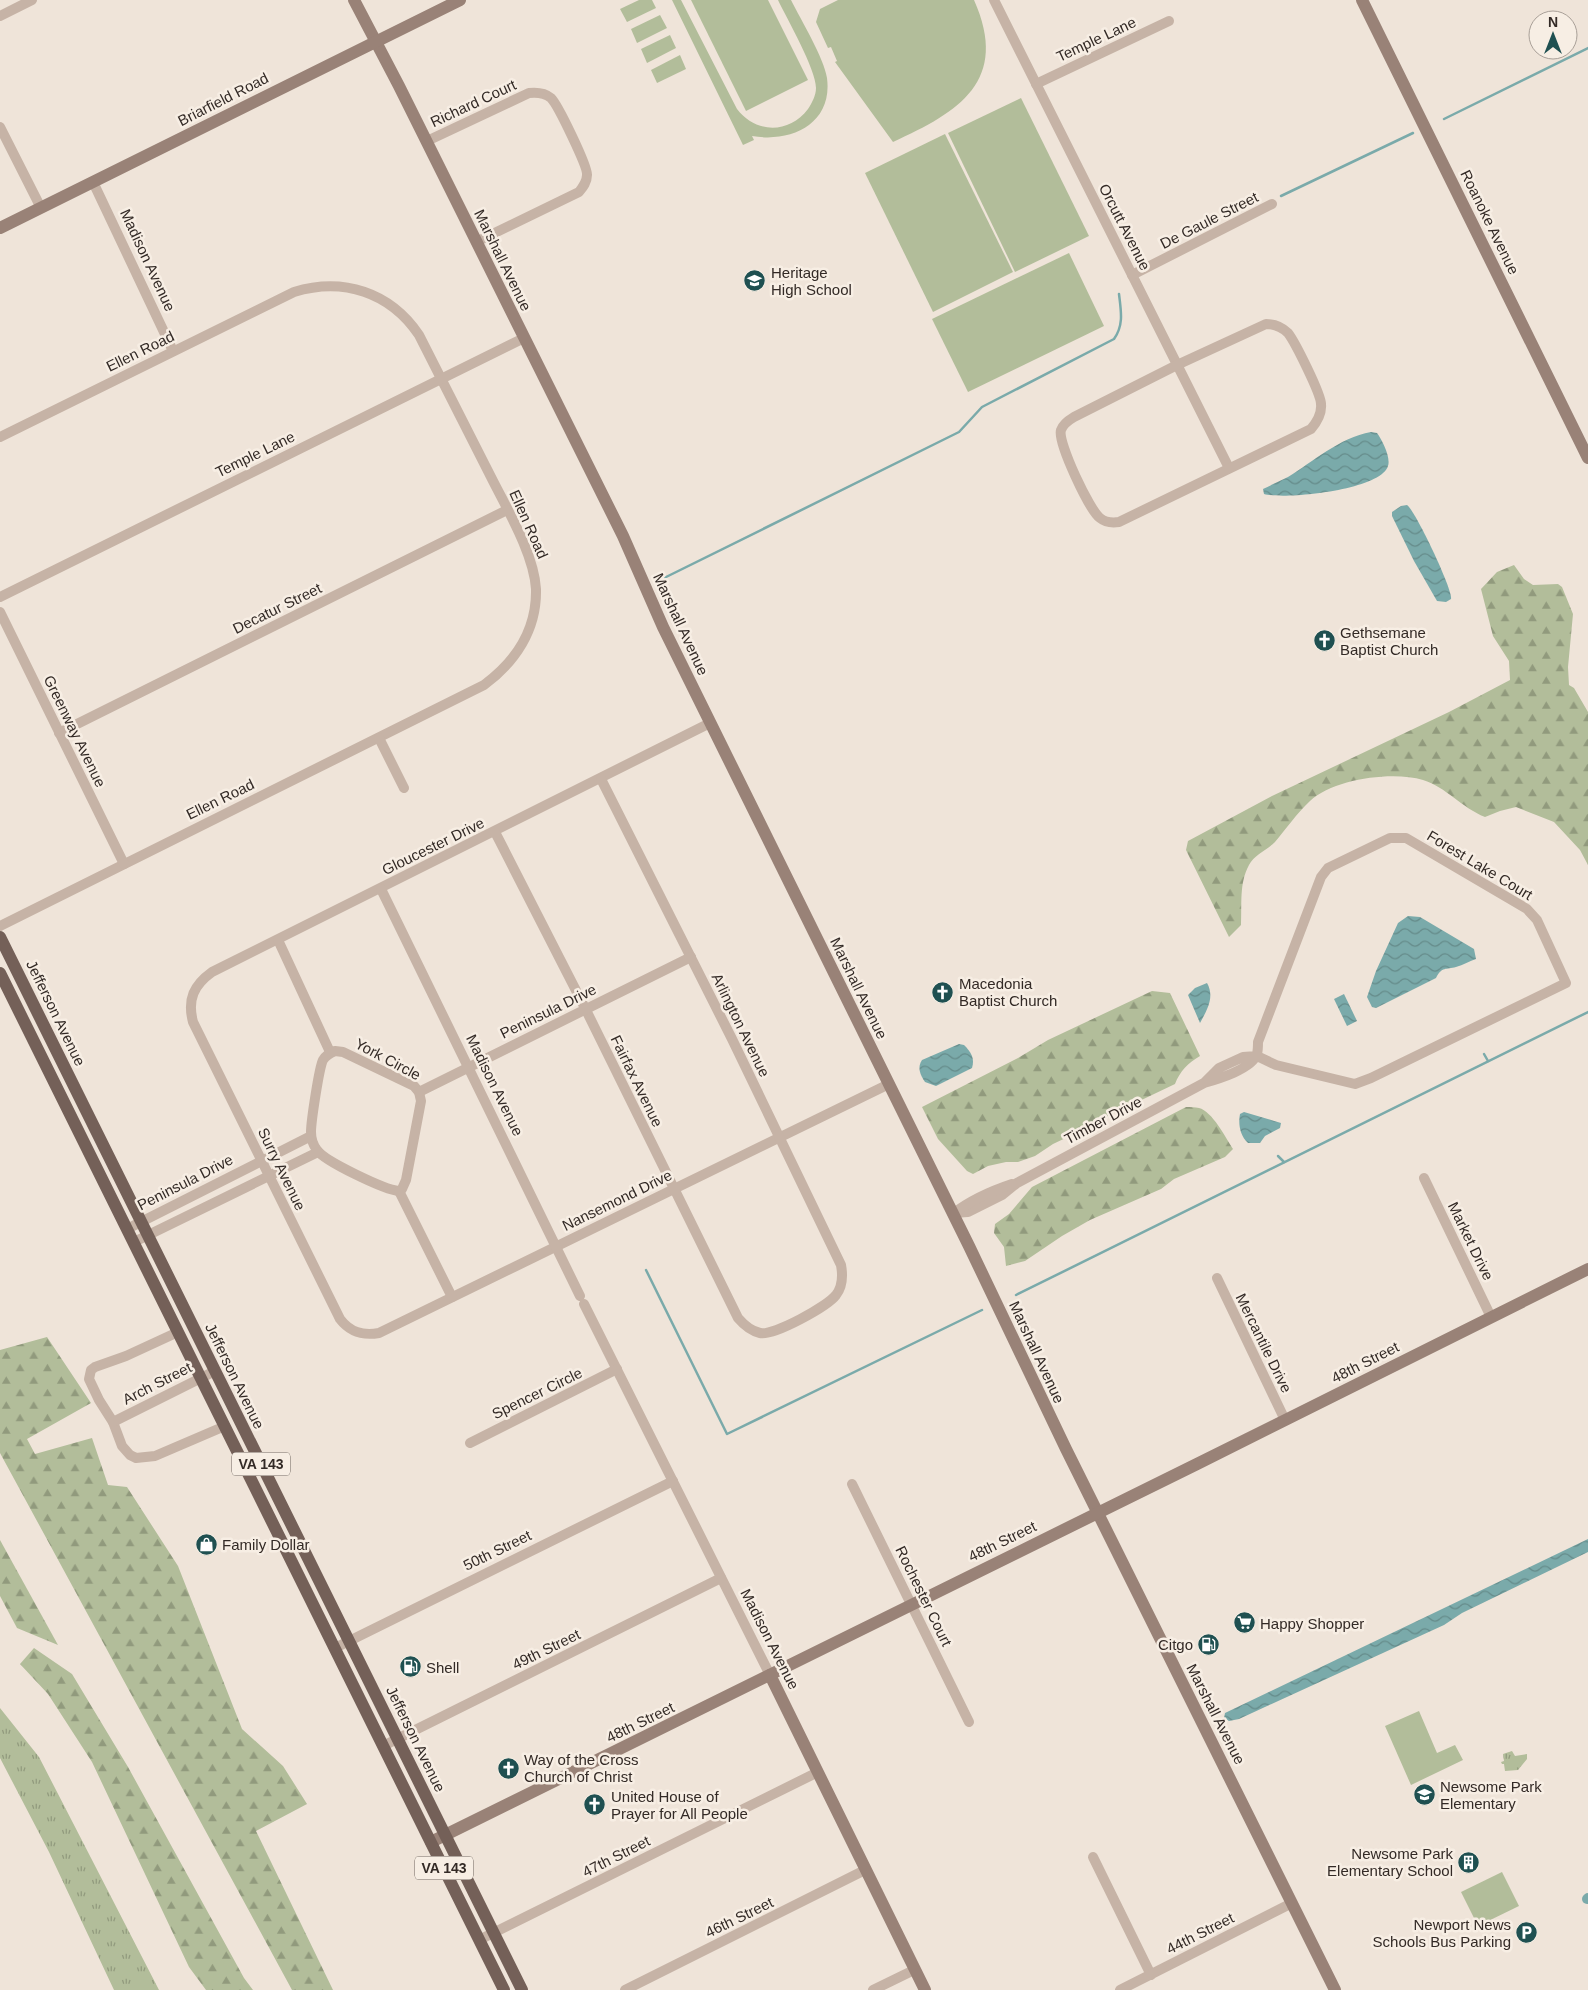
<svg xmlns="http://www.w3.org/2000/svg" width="1588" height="1990" font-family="Helvetica,sans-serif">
  <defs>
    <pattern id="grass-tufts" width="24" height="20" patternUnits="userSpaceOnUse" patternTransform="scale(1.25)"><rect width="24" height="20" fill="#b2bd9a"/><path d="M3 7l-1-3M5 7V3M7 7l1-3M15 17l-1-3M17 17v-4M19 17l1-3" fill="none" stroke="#919a7d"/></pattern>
    <pattern id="forest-firs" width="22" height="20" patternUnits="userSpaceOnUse" patternTransform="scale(1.25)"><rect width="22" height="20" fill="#b2bd9a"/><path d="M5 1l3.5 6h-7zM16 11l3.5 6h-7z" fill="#919a7d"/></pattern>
    <pattern id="water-waves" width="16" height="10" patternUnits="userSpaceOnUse" patternTransform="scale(1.25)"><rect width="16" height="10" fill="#7aaaaa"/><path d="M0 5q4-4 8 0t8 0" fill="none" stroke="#658b8a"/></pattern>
  </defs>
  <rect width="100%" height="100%" fill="#efe4d9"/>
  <g fill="url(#grass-tufts)">
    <path d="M0 1708 39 1757 159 1990H114L49 1852 0 1758Z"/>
    <path d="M1512 1751 1515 1756 1527 1754V1759L1518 1770 1505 1771 1504 1764H1502L1501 1762 1504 1761 1503 1754Z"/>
  </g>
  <g fill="url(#forest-firs)">
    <path d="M1514 565 1524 579 1533 585 1558 584 1562 587 1573 614 1568 667 1569 685 1574 688 1588 712V865L1580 850 1554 822 1516 807 1500 811 1485 817C1462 808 1446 787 1423 780 1392 771 1334 779 1310 801 1297 813 1286 829 1275 842 1267 850 1254 855 1249 865 1239 883 1242 905 1241 925L1229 937 1186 850 1188 841 1272 796 1449 712 1510 680 1509 661 1493 636 1481 589 1497 572Z"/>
    <path d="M1152 991 1170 993 1200 1056C1188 1063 1180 1071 1175 1084L1108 1116 1093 1130 1072 1135 1053 1144 1035 1156 1018 1162H1006L988 1166 973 1174 967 1171 938 1139 922 1107 1018 1058 1048 1040Z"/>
    <path d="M1186 1107C1190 1107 1195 1107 1199 1108 1212 1111 1226 1138 1233 1149L1225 1157 1174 1179 1161 1189 1090 1220 1062 1236 1025 1261 1006 1266 1004 1247 994 1233 995 1224 1009 1214 1032 1187Z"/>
    <path d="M47 1337 91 1403 27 1439 35 1454 92 1438 108 1485 127 1487 178 1566 242 1729 283 1766 307 1804 256 1831 333 1990H292L0 1453V1350Z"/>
    <path d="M0 1540 58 1645 17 1628 0 1596Z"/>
    <path d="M34 1648 72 1674 128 1767 244 1978 253 1990H206L189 1967 92 1762 48 1694 20 1664Z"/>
  </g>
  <g fill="#b2bd9a">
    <path d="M639 0H652L656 8 627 22 620 9Z"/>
    <path d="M672 0H681L737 109C756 134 789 134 808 109 812 103 816 95 816 88 816 69 787 19 778 0H791C801 20 824 58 827 78 833 124 791 143 752 136L754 140 743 145Z"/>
    <path d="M691 0H768L808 80 746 111Z"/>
    <path d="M838 0H974C1010 81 959 112 893 142L835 62 837 61 831 47 828 48 816 22 820 9Z"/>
    <path d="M660 15 667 28 637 43 631 29Z"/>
    <path d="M670 35 676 48 647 63 641 49Z"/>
    <path d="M680 55 686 69 657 83 651 70Z"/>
    <path d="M1021 98 1089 236 1015 272 948 133Z"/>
    <path d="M945 134 1013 272 933 312 865 173Z"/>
    <path d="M1069 253 1104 326 968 392 932 319Z"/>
    <path d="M1419 1711 1437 1753 1455 1745 1463 1760 1411 1785 1385 1726Z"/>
    <path d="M1502 1872 1519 1906 1478 1926 1461 1892Z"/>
  </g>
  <g fill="url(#water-waves)">
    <path d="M1371 432 1377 433C1382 440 1391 457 1388 466 1381 490 1285 500 1264 494L1263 489C1271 485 1280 481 1288 477 1314 461 1339 438 1371 432Z"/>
    <path d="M1407 505C1415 510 1453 590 1451 599L1446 602 1437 601 1414 561 1392 516V512L1401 506Z"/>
    <path d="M1408 916 1420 917 1474 949 1476 959C1470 961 1463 965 1456 967 1446 970 1442 966 1436 978L1376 1008 1372 1007 1367 997 1376 971 1398 923Z"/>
    <path d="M1207 983C1215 997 1207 1010 1200 1023L1188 995 1195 988Z"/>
    <path d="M1344 994 1357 1021 1347 1026 1334 999Z"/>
    <path d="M959 1044 964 1045C971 1052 975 1058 972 1068L936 1086 925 1082C920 1075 917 1067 922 1060Z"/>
    <path d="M1244 1112 1281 1123 1280 1128 1265 1136 1260 1143H1248C1240 1136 1238 1124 1240 1114Z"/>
    <path d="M1588 1539V1552L1462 1613 1444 1625 1239 1719 1229 1721 1224 1718 1225 1713Z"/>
  </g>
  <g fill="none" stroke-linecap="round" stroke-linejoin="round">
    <g stroke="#7aaaaa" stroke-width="2.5">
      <path d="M1444 119 1588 48"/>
      <path d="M1281 196 1413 133"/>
      <path d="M658 581 959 432 982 407 1114 339C1124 325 1121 311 1119 294"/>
      <path d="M1484 1054 1488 1061"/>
      <path d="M1278 1156 1284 1162"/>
      <path d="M646 1270 727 1434 982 1310"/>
      <path d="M1016 1295 1588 1012"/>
    </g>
    <path stroke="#7aaaaa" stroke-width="10" d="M1587 1899 1588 1898"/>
    <g stroke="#c6b3a6" stroke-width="10">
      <path d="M994 0 1229 468"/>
      <path d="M0 16 32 0"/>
      <path d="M1036 84 1169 21"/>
      <path d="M0 127 41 208"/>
      <path d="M427 141 529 93C538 92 545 93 551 98 558 105 588 167 587 175 587 182 583 187 579 192L476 242"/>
      <path d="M93 182 173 351"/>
      <path d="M1132 275 1272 204"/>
      <path d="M1266 324C1274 324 1282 327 1288 333 1295 342 1321 394 1321 404 1322 414 1317 422 1311 429L1119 522C1112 523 1106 523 1100 518 1090 511 1057 442 1061 430 1063 424 1069 420 1074 417L1177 365Z"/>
      <path d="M0 437 294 292C343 277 390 292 419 335 443 383 467 430 491 477 507 509 534 554 536 589 537 630 515 662 484 685L0 926"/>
      <path d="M0 597 524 338"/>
      <path d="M0 612 124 864"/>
      <path d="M710 723 212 972C194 985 187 999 193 1022L340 1319C350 1332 362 1336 379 1333L889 1084"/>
      <path d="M59 733 507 510"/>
      <path d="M379 738 404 788"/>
      <path d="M495 832 586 1010 738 1318C744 1325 751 1331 760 1333 774 1336 828 1306 836 1295 843 1286 843 1276 841 1265L732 1039 601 779"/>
      <path d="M381 889 580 1296"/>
      <path d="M278 940 330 1052"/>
      <path d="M335 1051 343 1052 414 1086 419 1092 421 1101 406 1180 402 1189 399 1191C385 1190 324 1161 317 1150 313 1145 311 1139 311 1132 311 1122 319 1068 323 1060 326 1055 330 1053 335 1051Z"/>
      <path d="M419 1092 691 957"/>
      <path d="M1424 1178 1491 1317"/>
      <path d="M399 1191 452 1297"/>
      <path d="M953 1213 968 1212 1002 1195 1017 1183 1204 1083C1218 1079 1252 1069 1257 1054 1258 1050 1258 1046 1258 1042L1321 877 1328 868 1390 838H1406L1527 909 1537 920 1566 983 1371 1078 1355 1084 1276 1065 1257 1056 1243 1057 1219 1068 1204 1083"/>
      <path d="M954 1213C971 1200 991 1191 1012 1184"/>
      <path d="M127 1229 311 1136"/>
      <path d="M134 1242 318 1152"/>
      <path d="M1217 1278 1285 1420"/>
      <path d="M584 1304 770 1675"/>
      <path d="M178 1332 126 1356 95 1367 91 1370 89 1379 99 1400 113 1422 122 1446 130 1455 136 1458 155 1456 225 1426"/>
      <path d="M113 1422 215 1371"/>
      <path d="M470 1443 617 1369"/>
      <path d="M852 1484 969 1722"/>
      <path d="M335 1648 673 1481"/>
      <path d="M383 1746 721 1578"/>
      <path d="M1093 1857 1151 1975"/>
      <path d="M479 1940 818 1772"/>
      <path d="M625 1990 865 1870"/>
      <path d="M873 1990 914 1970"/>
      <path d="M1120 1990 1292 1903"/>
    </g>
    <g stroke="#998277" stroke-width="12">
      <path d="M354 0 399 86 623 536 663 627 969 1246 1066 1449 1335 1990"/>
      <path d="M1362 0 1588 458"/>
      <path d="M0 228 460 0"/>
      <path d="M770 1675 925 1990"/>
      <path d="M431 1842 1197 1464 1588 1269"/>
    </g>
    <g stroke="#746058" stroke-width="12">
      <path d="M0 937 522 1990"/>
      <path d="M0 973 504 1990"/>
    </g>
  </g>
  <defs>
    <symbol id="school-disc" viewBox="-11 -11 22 22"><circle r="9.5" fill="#1f5051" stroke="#f7eee4"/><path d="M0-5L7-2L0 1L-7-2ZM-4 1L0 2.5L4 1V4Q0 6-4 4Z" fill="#fff"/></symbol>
    <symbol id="church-disc" viewBox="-11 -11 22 22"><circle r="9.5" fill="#1f5051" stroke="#f7eee4"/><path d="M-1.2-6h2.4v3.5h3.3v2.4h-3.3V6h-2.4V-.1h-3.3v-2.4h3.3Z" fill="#fff"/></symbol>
    <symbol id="shop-disc" viewBox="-11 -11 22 22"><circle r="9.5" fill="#1f5051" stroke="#f7eee4"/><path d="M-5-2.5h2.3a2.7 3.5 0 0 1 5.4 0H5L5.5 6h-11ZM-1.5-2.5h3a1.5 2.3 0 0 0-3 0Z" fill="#fff"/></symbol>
    <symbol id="supermarket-disc" viewBox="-11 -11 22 22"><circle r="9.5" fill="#1f5051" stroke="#f7eee4"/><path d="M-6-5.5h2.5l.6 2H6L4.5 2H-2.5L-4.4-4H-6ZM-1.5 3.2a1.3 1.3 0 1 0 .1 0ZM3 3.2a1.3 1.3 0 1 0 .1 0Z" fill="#fff"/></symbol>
    <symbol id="fuel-disc" viewBox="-11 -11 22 22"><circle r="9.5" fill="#1f5051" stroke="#f7eee4"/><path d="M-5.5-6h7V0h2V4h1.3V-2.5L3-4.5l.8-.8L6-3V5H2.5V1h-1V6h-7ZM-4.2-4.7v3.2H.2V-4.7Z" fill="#fff"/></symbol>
    <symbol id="building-disc" viewBox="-11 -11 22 22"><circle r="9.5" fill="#1f5051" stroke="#f7eee4"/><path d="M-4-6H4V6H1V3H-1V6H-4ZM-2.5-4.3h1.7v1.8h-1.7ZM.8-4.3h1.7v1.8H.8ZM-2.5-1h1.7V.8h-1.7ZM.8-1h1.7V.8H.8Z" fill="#fff"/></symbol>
    <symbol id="parking-disc" viewBox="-11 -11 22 22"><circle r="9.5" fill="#1f5051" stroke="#f7eee4"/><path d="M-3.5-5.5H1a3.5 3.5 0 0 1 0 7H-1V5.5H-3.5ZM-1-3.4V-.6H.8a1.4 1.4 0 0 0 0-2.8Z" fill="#fff"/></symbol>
  </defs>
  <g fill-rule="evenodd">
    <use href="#school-disc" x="742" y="268" width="25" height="25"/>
    <use href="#church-disc" x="1312" y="628" width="25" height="25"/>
    <use href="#church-disc" x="930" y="980" width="25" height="25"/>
    <use href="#shop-disc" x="194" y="1532" width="25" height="25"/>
    <use href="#supermarket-disc" x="1232" y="1610" width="25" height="25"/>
    <use href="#fuel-disc" x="1196" y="1632" width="25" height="25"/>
    <use href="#fuel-disc" x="398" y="1654" width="25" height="25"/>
    <use href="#church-disc" x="496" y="1756" width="25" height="25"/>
    <use href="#school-disc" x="1412" y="1782" width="25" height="25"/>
    <use href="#church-disc" x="582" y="1792" width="25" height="25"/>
    <use href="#building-disc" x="1456" y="1850" width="25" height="25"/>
    <use href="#parking-disc" x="1514" y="1920" width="25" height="25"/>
  </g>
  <g text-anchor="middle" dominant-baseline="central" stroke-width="5" stroke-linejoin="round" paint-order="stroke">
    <g fill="#f7eee4" stroke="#6e655f" stroke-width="1">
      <rect x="232" y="1452.5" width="58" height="23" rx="4"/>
      <rect x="415" y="1856.5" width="58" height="23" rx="4"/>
    </g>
    <g font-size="14" font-weight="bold" fill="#332a26">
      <text x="261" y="1464">VA 143</text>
      <text x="444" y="1868">VA 143</text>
    </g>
    <g font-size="15" fill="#332a26" stroke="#f7eee4">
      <text transform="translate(1096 39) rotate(-25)">Temple Lane</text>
      <text transform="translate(223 99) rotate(-27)">Briarfield Road</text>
      <text transform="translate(473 103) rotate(-25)">Richard Court</text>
      <text transform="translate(1209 220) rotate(-27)">De Gaule Street</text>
      <text transform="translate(1490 222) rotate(64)">Roanoke Avenue</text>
      <text transform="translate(1125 227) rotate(63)">Orcutt Avenue</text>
      <text transform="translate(148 260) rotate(65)">Madison Avenue</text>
      <text transform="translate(503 260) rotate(64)">Marshall Avenue</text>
      <text transform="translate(140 351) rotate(-26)">Ellen Road</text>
      <text transform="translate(255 454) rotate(-26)">Temple Lane</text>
      <text transform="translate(529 524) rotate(66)">Ellen Road</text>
      <text transform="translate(277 608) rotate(-26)">Decatur Street</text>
      <text transform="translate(681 624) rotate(65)">Marshall Avenue</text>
      <text transform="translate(75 731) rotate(64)">Greenway Avenue</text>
      <text transform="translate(220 799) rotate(-26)">Ellen Road</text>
      <text transform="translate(433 846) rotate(-26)">Gloucester Drive</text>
      <text transform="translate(1480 865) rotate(31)">Forest Lake Court</text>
      <text transform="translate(859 988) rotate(64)">Marshall Avenue</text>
      <text transform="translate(548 1011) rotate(-26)">Peninsula Drive</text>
      <text transform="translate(56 1013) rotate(64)">Jefferson Avenue</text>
      <text transform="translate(741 1025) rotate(64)">Arlington Avenue</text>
      <text transform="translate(388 1059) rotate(28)">York Circle</text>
      <text transform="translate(637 1081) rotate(64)">Fairfax Avenue</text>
      <text transform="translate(495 1085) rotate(64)">Madison Avenue</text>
      <text transform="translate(1103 1120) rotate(-28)">Timber Drive</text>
      <text transform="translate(282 1169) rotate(64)">Surry Avenue</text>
      <text transform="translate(185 1182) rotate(-27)">Peninsula Drive</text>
      <text transform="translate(617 1200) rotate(-26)">Nansemond Drive</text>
      <text transform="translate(1471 1241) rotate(64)">Market Drive</text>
      <text transform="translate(1264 1343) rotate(64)">Mercantile Drive</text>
      <text transform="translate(1037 1352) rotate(65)">Marshall Avenue</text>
      <text transform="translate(1365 1362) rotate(-27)">48th Street</text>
      <text transform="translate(235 1376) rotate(64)">Jefferson Avenue</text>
      <text transform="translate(157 1383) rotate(-27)">Arch Street</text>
      <text transform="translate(537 1393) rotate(-26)">Spencer Circle</text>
      <text transform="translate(1002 1541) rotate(-26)">48th Street</text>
      <text transform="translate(497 1550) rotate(-26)">50th Street</text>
      <text transform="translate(924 1596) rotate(64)">Rochester Court</text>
      <text transform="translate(770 1639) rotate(63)">Madison Avenue</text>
      <text transform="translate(546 1649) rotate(-26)">49th Street</text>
      <text transform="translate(1216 1714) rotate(63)">Marshall Avenue</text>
      <text transform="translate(640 1722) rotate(-26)">48th Street</text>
      <text transform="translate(416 1739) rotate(64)">Jefferson Avenue</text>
      <text transform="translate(616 1856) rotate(-27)">47th Street</text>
      <text transform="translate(739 1917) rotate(-26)">46th Street</text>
      <text transform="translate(1200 1933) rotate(-27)">44th Street</text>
    </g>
    <g font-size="15" fill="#332a26" stroke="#f7eee4" text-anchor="start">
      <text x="771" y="272">Heritage<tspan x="771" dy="17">High School</tspan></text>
      <text x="1340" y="632">Gethsemane<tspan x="1340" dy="17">Baptist Church</tspan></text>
      <text x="959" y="983">Macedonia<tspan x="959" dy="17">Baptist Church</tspan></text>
      <text x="222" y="1544">Family Dollar</text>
      <text x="1260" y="1623">Happy Shopper</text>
      <text x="1193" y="1644" text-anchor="end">Citgo</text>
      <text x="426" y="1667">Shell</text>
      <text x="524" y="1759">Way of the Cross<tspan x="524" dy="17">Church of Christ</tspan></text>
      <text x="1440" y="1786">Newsome Park<tspan x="1440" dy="17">Elementary</tspan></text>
      <text x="611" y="1796">United House of<tspan x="611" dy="17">Prayer for All People</tspan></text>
      <text x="1453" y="1853" text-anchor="end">Newsome Park<tspan x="1453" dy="17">Elementary School</tspan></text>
      <text x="1511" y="1924" text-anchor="end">Newport News<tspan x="1511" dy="17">Schools Bus Parking</tspan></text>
    </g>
  </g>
  <g transform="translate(1553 35)"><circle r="24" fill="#f7eee4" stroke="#a9a098"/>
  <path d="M0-4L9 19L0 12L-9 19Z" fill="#1f5051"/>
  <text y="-8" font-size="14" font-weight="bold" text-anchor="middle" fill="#332a26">N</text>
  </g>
</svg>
